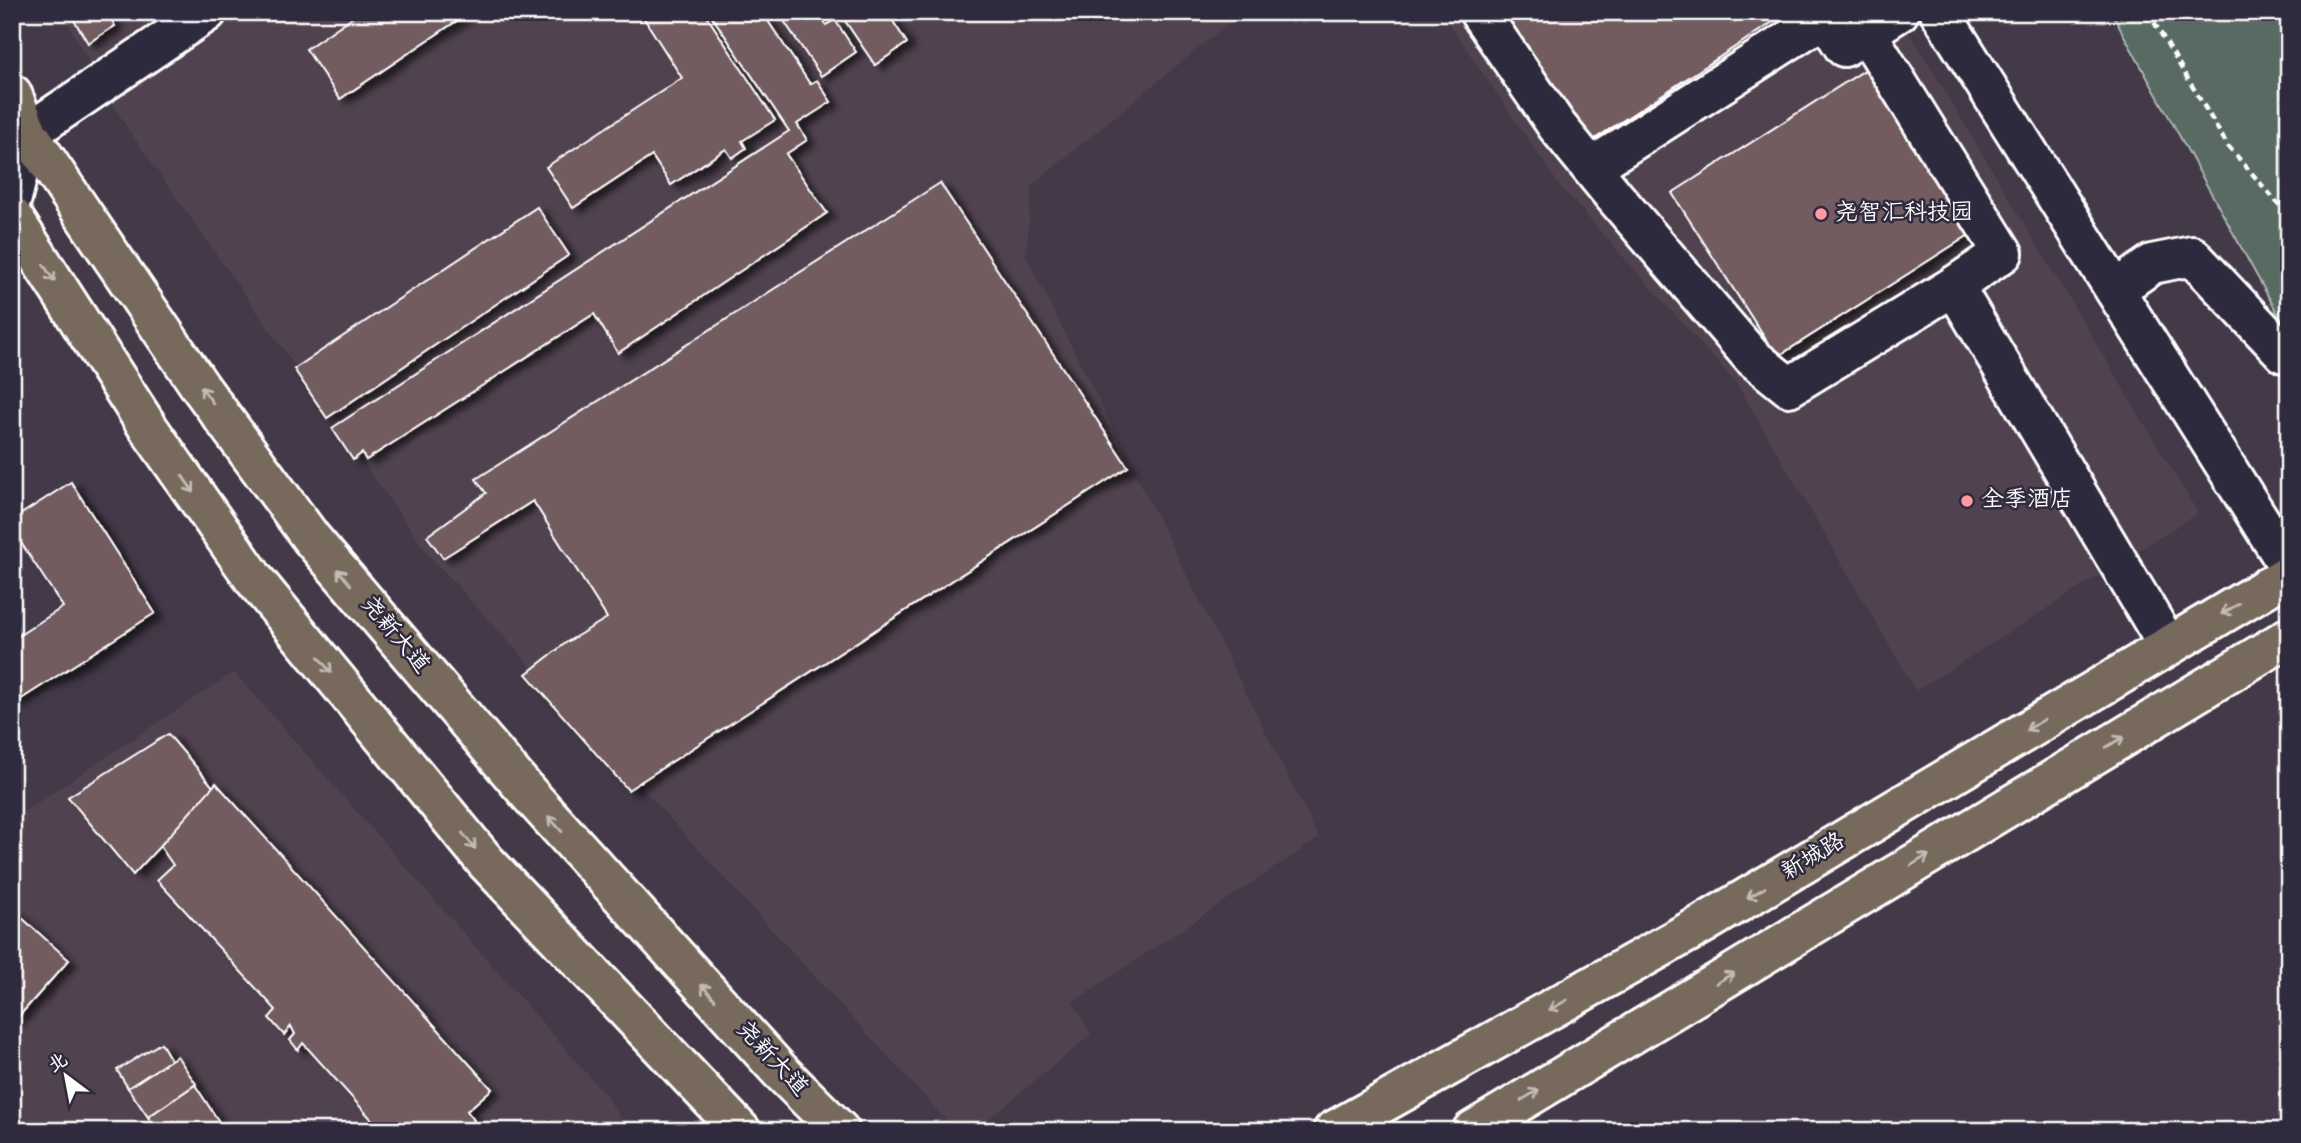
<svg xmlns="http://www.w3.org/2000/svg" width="2301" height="1143" font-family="'Gochi Hand','LXGW WenKai TC',sans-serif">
  <defs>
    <filter id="shadow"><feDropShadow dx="8" dy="4.5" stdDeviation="3.5" flood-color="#0009"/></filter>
  </defs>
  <rect width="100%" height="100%" fill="#433948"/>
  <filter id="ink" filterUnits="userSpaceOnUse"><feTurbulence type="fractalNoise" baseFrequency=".0143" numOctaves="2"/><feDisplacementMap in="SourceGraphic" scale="14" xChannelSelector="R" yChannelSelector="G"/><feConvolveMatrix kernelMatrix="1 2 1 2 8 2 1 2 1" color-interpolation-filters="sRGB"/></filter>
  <g filter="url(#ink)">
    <g fill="#514350">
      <path d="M61 12H1242L1032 185 1026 256 1319 838 1073 1002 1091 1035 974 1131H956L428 554 127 128Z"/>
      <path d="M1441 12H1897L2198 513 1916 691 1737 384 1559 185Z"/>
      <path d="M234 672 605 1094 629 1131H12V815L23 812Z"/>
    </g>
    <path fill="#596a62" stroke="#acb4b0" stroke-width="2" d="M2111 12H2289V334Z"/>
    <g fill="#725b61" stroke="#fff" stroke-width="2" filter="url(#shadow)">
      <path d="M69 12H107L115 26 88 43Z"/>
      <path d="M360 12H470L340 99 306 49Z"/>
      <path d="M640 12H704L775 120 742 141 746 148 732 158 726 149 671 185 652 156 573 208 546 167 682 78Z"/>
      <path d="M709 12H762L810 84 817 80 831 102 797 124 807 140 786 154 827 213 618 353 594 314 366 460 362 453 353 460 332 428 789 131Z"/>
      <path d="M778 12H818L826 25 835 20 856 52 821 76Z"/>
      <path d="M839 12H887L907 43 875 65Z"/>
      <path d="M1500 12H1788L1587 144Z"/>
      <path d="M1865 70 1969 235 1777 357 1672 193Z"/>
      <path d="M940 183 1128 467 628 790 526 674 567 642 607 618 533 501 443 558 427 536 486 493 476 479Z"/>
      <path d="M537 207 569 255 327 418 294 369Z"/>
      <path d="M71 482 155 613 12 705V640L63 607 12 529V520Z"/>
      <path d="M168 734 214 788 133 875 68 797Z"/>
      <path d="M216 783 492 1089 467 1111 474 1120 461 1131H382L303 1043 298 1050 290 1040 295 1034 291 1026 284 1035 269 1018 276 1010 157 880 173 865 160 846Z"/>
      <path d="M12 909 69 960 12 1024Z"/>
      <path d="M161 1043 171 1060 128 1088 117 1070Z"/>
      <path d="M177 1056 196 1084 148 1117 128 1088Z"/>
      <path d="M195 1085 225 1131H157L148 1117Z"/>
    </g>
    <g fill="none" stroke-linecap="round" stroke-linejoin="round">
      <defs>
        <g id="minor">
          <path d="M1479 12 1557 126 1614 196 1752 357 1789 387 1954 286 2168 646"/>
          <path d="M1940 12 2289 567"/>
          <path d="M1825 17 1844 47 1899 12"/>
          <path d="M1866 32 2003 253 1954 286"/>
          <path d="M1592 167 1825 17V12"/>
          <path d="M12 198 28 133 207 12"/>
          <path d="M2115 290 2152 264 2192 256 2284 353H2289"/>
        </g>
        <g id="major">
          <path d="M12 94 28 133 201 388 311 538 529 794 779 1070 840 1131"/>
          <path d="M12 216 147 426 254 579 486 862 741 1131"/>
          <path d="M1333 1131 1703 924 2289 574"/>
          <path d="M1472 1131 2289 637"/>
        </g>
      </defs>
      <use href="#minor" stroke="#fff" stroke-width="44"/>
      <use href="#major" stroke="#fff" stroke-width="44"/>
      <path stroke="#fff" stroke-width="4.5" stroke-dasharray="7 5" stroke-linecap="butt" d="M2148 12 2228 146 2289 216"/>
      <use href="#minor" stroke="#2f2a3d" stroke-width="38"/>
      <use href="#major" stroke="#77695c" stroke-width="38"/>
    </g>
    <defs><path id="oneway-shaft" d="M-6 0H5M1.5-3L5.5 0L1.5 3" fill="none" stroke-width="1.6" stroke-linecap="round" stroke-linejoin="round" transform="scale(1.75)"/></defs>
    <g stroke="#c2bcb6">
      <use href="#oneway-shaft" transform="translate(49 273) rotate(57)"/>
      <use href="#oneway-shaft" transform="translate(207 395) rotate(-126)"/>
      <use href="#oneway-shaft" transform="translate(188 484) rotate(55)"/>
      <use href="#oneway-shaft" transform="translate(344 577) rotate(-130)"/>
      <use href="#oneway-shaft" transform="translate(2230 609) rotate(149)"/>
      <use href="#oneway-shaft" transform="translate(325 665) rotate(51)"/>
      <use href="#oneway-shaft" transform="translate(2035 725) rotate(149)"/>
      <use href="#oneway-shaft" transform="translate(2115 742) rotate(-31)"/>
      <use href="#oneway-shaft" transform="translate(555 824) rotate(-132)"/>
      <use href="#oneway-shaft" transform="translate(469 841) rotate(51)"/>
      <use href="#oneway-shaft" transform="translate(1920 860) rotate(-31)"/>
      <use href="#oneway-shaft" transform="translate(1756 893) rotate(149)"/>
      <use href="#oneway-shaft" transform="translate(1725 978) rotate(-31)"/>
      <use href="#oneway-shaft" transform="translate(708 992) rotate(-132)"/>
      <use href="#oneway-shaft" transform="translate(1558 1005) rotate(151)"/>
      <use href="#oneway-shaft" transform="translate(1530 1095) rotate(-31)"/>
    </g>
  </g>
  <g fill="#ff9aa2" stroke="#2f2a3d" stroke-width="2.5">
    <circle cx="1821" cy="214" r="7"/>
    <circle cx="1967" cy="501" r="7"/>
  </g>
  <g text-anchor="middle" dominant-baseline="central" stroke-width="5" stroke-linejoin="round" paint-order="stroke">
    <g font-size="23" fill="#fff" stroke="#2f2a3d" text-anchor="start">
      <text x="1835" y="214">尧智汇科技园</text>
      <text x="1981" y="501">全季酒店</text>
    </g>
    <g font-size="23" fill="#fff" stroke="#2f2a3d">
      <text transform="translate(394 636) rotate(50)">尧新大道</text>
      <text transform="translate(1814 858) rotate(-31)">新城路</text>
      <text transform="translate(771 1060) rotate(47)">尧新大道</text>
    </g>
  </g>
  <rect width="2301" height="1143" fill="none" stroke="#2f2a3d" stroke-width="42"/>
  <rect x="21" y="21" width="2259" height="1101" fill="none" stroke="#fff" stroke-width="2.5" filter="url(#ink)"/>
  <g transform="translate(66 1076) rotate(328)" stroke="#2f2a3d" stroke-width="5" paint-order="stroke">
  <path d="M0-5L12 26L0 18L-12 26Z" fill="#ffffff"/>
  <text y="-10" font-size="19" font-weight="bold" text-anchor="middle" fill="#ffffff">北</text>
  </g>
</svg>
